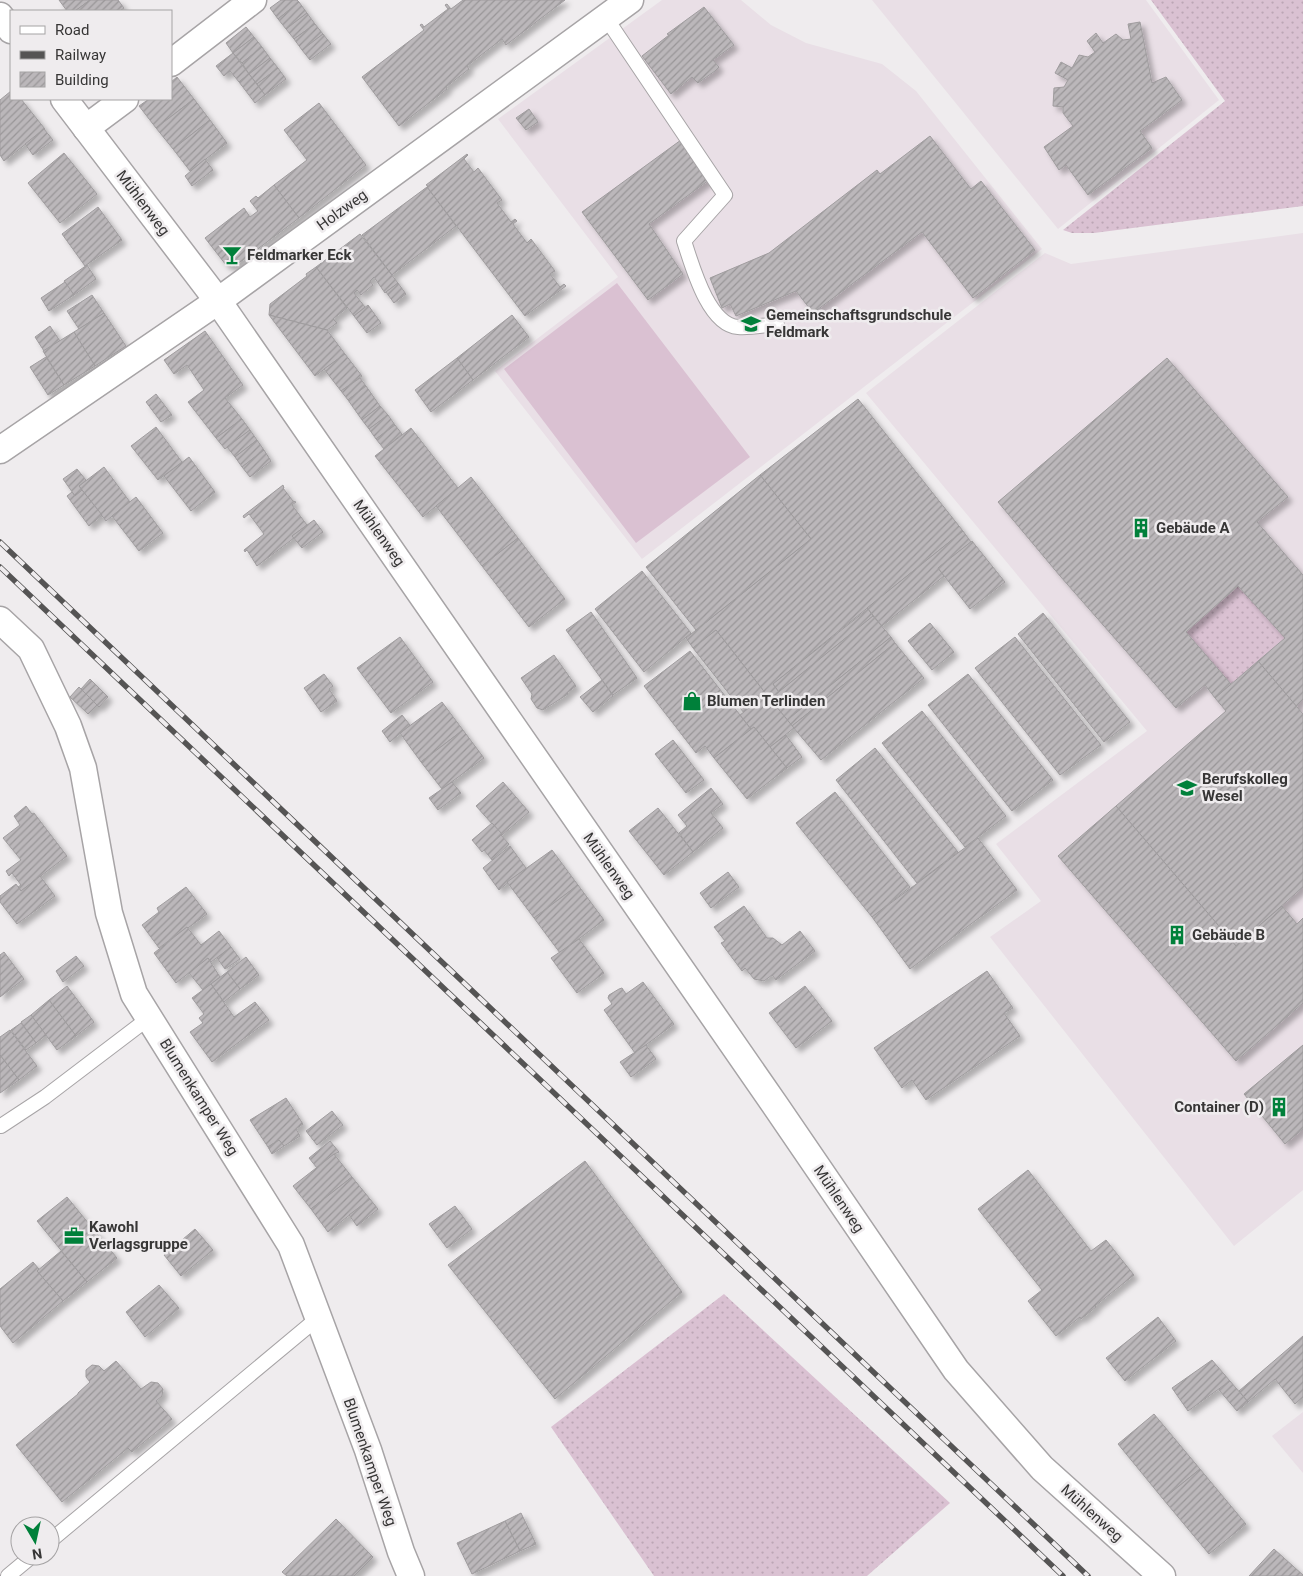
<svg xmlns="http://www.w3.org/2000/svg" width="1303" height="1576" font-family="Roboto,sans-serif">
  <defs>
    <pattern id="grass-dots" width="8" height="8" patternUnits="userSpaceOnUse" patternTransform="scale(1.25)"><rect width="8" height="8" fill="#dac1d2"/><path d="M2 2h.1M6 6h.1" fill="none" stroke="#bca6b5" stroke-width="1.8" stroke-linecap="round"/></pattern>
    <pattern id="building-hatch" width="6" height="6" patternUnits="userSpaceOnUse" patternTransform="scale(1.25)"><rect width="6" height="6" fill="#bbb7ba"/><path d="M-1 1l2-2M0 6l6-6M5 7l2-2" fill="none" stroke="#999698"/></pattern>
    <filter id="shadow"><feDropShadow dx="4.5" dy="4.5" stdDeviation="2.5" flood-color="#0004"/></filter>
  </defs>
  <rect width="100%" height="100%" fill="#efecee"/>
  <g fill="#e9dfe6">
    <path d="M662 0H741L771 25 806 43 882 64 916 91 1042 249 642 559 495 371 618 277 498 119Z"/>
    <path d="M872 0H1146L1219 100 1058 229Z"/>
    <path d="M1303 233V1190L1234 1246 990 937 1041 901 996 844 1147 731 866 393 1045 253 1071 264Z"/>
    <path d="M1303 1412V1473L1272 1436Z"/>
  </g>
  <g fill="url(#grass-dots)">
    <path d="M1151 0H1303V206L1094 233H1072L1063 230 1225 101Z"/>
    <path d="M1238 586 1285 638 1231 684 1186 632Z"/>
    <path d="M724 1294 950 1503 867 1576H654L551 1427Z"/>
  </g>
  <path fill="#dac1d2" d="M617 283 750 457 636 543 504 369Z"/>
  <g fill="url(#building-hatch)" stroke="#9f9c9e" filter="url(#shadow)">
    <path d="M59 0H90L75 11H67Z"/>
    <path d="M90 0H118L124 8 120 11H75Z"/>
    <path d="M281 0H297L299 2 278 19 270 8Z"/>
    <path d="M463 0H565L506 45 502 39 467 66 469 69 446 87 447 89 399 126 362 77 424 30 420 25 422 24 424 27 448 9 445 5 447 4 451 9Z"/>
    <path d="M299 2 307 13 286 29 278 19Z"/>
    <path d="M704 7 734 45 713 60 719 67 715 71 698 83 692 77 671 94 642 56 669 35 667 34Z"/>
    <path d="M307 13 315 24 294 39 286 29Z"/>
    <path d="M1140 22 1152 83 1166 77 1182 100 1140 131 1152 148 1088 195 1066 165 1059 170 1044 147 1073 126 1063 113V107L1053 106 1054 88 1064 87 1068 80 1055 73 1061 62 1072 68 1079 55 1088 57 1095 52 1087 41 1096 33 1103 43 1116 34 1123 40 1131 39 1128 24Z"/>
    <path d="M315 24 323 34 302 50 294 39Z"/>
    <path d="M246 27 254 37 233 53 226 43Z"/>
    <path d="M323 34 331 44 310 60 302 50Z"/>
    <path d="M254 37 262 47 242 63 233 53Z"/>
    <path d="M262 47 270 58 249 74 242 63Z"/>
    <path d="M233 53 249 74 239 82 230 71 224 76 216 66Z"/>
    <path d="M270 58 278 68 257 84 249 74Z"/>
    <path d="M278 68 286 79 265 95 257 84Z"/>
    <path d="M249 74 265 95 255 103 239 82Z"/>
    <path d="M177 77 194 99 156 128 139 106 149 99H171V82Z"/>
    <path d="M11 91V99H21L45 129 4 161 0 155V100Z"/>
    <path d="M194 99 210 120 173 149 156 128Z"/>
    <path d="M319 103 366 165 299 218 274 185 307 160 284 130Z"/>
    <path d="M529 109 538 122 526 130 516 118Z"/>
    <path d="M210 120 227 143 190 171 173 149Z"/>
    <path d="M44 129 53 140 33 155 25 144Z"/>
    <path d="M930 136 971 189 981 181 1035 250 973 298 922 232 813 313 796 291 736 316 730 304 722 308 710 278 769 253 877 170 880 174Z"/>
    <path d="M681 140 709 180 649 224 683 274 648 300 582 212Z"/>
    <path d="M64 153 97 194 60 223 28 183Z"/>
    <path d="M467 154 468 155 464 159 474 172 478 168 502 200 497 203 511 222 515 219 517 221 513 224 527 243 531 239 555 271 550 274 560 287 564 284 566 286 525 316 427 187 428 186 426 185Z"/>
    <path d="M205 159 213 170 192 186 185 176Z"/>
    <path d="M274 185 299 218 235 266 226 265 205 238 244 208 250 217 258 211 250 201 256 196 258 198Z"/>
    <path d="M427 187 456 226 392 275 362 235Z"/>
    <path d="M98 207 122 240 85 266 62 234Z"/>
    <path d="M360 234 398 283 385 293 374 277 370 281 373 285 361 295 357 290 354 293 365 307 354 316 316 267Z"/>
    <path d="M87 265 96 279 74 295 64 281Z"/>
    <path d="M316 267 347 308 333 319 337 323 327 330 269 315 270 304 307 276 306 274Z"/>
    <path d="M65 282 74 295 49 311 41 298Z"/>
    <path d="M398 283 406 294 394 303 386 292Z"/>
    <path d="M92 295 104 313 79 329 67 311Z"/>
    <path d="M368 305 381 323 367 333 354 316Z"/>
    <path d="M104 313 126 346 95 366 74 332Z"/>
    <path d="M269 315 327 330 345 354 315 376Z"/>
    <path d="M512 315 529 337 473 380 457 358Z"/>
    <path d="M50 326 60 341 44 351 35 337Z"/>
    <path d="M205 331 243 385 225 398 242 419 216 438 188 402 204 390 187 365 174 374 164 360Z"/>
    <path d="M74 332 95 366 64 385 43 351Z"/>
    <path d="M345 354 362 376 341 391 324 369Z"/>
    <path d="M46 357 64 385 48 395 30 367Z"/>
    <path d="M457 358 473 380 431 412 415 390Z"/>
    <path d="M1167 358 1288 497 1257 522 1303 575V699L1296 706 1258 661 1285 638 1238 586 1186 632 1231 684 1215 698 1205 685 1176 708 1060 576 998 502Z"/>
    <path d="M360 378 366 386 348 400 341 391Z"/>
    <path d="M366 386 380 406 362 420 348 400Z"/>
    <path d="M156 394 172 415 161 422 146 402Z"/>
    <path d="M858 399 963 531 773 684 779 692 770 699 716 630 693 648 686 638 811 539 760 475Z"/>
    <path d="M380 406 388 415 369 429 362 420Z"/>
    <path d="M388 415 395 425 376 439 369 429Z"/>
    <path d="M242 419 250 430 225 449 216 438Z"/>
    <path d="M395 425 402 434 384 449 376 439Z"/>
    <path d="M156 427 182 462 158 480 131 446Z"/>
    <path d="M411 428 458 488 423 517 375 456Z"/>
    <path d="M250 430 257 440 235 457 227 447Z"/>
    <path d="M257 440 264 450 242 467 235 457Z"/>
    <path d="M264 450 271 461 250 477 242 467Z"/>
    <path d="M189 457 215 492 191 511 164 476Z"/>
    <path d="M104 467 130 502 106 521 79 486Z"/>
    <path d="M77 469 86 480 79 486 82 490 75 496 63 479Z"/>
    <path d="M760 475 811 539 696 630 646 567Z"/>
    <path d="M471 477 518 538 482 566 436 506Z"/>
    <path d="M283 485 284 488H283L293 501 296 502 292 505 307 525 292 536 294 538 257 566 247 550 245 552 244 550 264 534 249 514 244 518 243 516Z"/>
    <path d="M82 490 102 515 89 526 67 496 72 492 75 496Z"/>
    <path d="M136 497 163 533 139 551 112 516Z"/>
    <path d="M314 520 323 532 302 548 292 536Z"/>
    <path d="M963 531 971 542 938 568 944 576 882 626 867 608Z"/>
    <path d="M518 538 565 599 529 627 482 566Z"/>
    <path d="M972 541 1005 582 970 609 938 568Z"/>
    <path d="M642 571 691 633 644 672 595 609Z"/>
    <path d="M868 609 873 616 779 692 773 684Z"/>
    <path d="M591 612 637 678 613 695 566 630Z"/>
    <path d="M1043 613 1130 722 1104 742 1018 634Z"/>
    <path d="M873 616 891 637 787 720 770 699Z"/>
    <path d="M930 623 954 652 932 670 908 641Z"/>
    <path d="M716 630 766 694 744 713 693 648Z"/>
    <path d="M400 637 433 682 391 713 357 668Z"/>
    <path d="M891 637 895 643 792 726 787 720Z"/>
    <path d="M1015 637 1101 745 1060 775 975 668Z"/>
    <path d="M895 643 924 678 821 760 792 726Z"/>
    <path d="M690 651 751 729 714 758 705 746 696 753 644 686Z"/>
    <path d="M554 655 576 686 567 693 568 694 543 710 537 708 531 699 532 694 521 678Z"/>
    <path d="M1258 661 1303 714V887L1236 946 1116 806 1226 711 1215 698Z"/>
    <path d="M324 674 333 686 329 689 337 701 321 712 304 688Z"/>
    <path d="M968 674 1053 780 1012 811 928 705Z"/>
    <path d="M90 679 108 697 99 707 81 689Z"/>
    <path d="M602 680 613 696 593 712 580 697Z"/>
    <path d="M79 687 97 705 88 714 70 697Z"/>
    <path d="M766 694 794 728 770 747 754 727 751 729 740 715Z"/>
    <path d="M442 702 463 730 421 762 400 733Z"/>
    <path d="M922 711 1006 816 965 847 882 743Z"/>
    <path d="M402 715 410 725 390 742 382 731Z"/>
    <path d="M754 727 787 768 747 799 714 758Z"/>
    <path d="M463 730 484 758 442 789 421 762Z"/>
    <path d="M786 735 802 757 787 768 770 747Z"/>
    <path d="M673 740 704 780 686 793 655 754Z"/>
    <path d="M875 748 958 852 917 883 836 780Z"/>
    <path d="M452 782 461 793 438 810 429 798Z"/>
    <path d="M503 782 529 812 502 835 476 806Z"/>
    <path d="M711 788 723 804 711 813 723 828 693 852 679 833 687 826 678 815Z"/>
    <path d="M835 792 910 887 872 917 796 823Z"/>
    <path d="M26 806 32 814 34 813 67 856 21 891 18 887 21 885 12 873 9 876 6 871 21 860 3 838 20 825 14 816Z"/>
    <path d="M1116 806 1236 946 1282 906 1297 924 1303 918V1003L1236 1061 1058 856Z"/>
    <path d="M658 808 693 852 664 875 629 831Z"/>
    <path d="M492 823 502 834 482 852 472 840Z"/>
    <path d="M501 835 509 844 492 860 484 850Z"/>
    <path d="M978 838 1017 890 910 969 872 917Z"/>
    <path d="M510 846 526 868 499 890 483 868Z"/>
    <path d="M552 850 578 885 534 918 507 882Z"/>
    <path d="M728 872 739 887 711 908 700 893Z"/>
    <path d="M40 876 55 896 17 924 0 902V896L16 884 21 891Z"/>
    <path d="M578 885 604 920 560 953 534 918Z"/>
    <path d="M186 887 207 914 188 928 187 927 159 948 142 925 159 912 157 908Z"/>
    <path d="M744 906 767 938H773L782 945 800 931 815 951 776 980 772 975 764 981 754 979 745 968 742 971 721 943 725 941 714 927Z"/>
    <path d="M187 927 201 945 219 931 231 947 211 962 208 958 176 983 154 953Z"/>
    <path d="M579 939 604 973 577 993 551 958Z"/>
    <path d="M231 947 240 959 225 969 217 958Z"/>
    <path d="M4 952 24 979 0 997V955Z"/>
    <path d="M76 956 84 966 63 982 56 971Z"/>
    <path d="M246 957 259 975 240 989 227 972Z"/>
    <path d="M208 958 220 977 203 990 189 973Z"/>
    <path d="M987 971 1013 1008 1004 1013 1020 1036 926 1100 912 1080 902 1088 874 1048Z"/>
    <path d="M227 972 240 989 224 1002 211 984Z"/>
    <path d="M643 982 674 1024 635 1053 604 1010 612 1004 608 998 609 995 619 989 622 988 626 994Z"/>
    <path d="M211 984 234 1017 255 1002 269 1020 212 1062 190 1032 203 1023 199 1018 204 1014 192 998Z"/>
    <path d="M67 986 94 1022 76 1036 49 1000Z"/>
    <path d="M805 986 832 1021 796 1048 769 1013Z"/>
    <path d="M49 1000 76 1036 57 1050 31 1015Z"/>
    <path d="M31 1015 46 1035 36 1043 21 1022Z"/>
    <path d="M21 1023 36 1043 26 1050 11 1030Z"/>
    <path d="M10 1030 37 1066 19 1080 0 1055V1037Z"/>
    <path d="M646 1045 656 1059 631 1077 620 1062Z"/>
    <path d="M1303 1045V1129L1285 1144 1244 1094Z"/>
    <path d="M0 1055 19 1080 0 1093Z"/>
    <path d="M286 1098 303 1124 296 1129 300 1136 284 1146 279 1140 268 1147 250 1120Z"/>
    <path d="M332 1111 343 1125 317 1145 306 1131Z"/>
    <path d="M279 1140 284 1146 272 1154 268 1147Z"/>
    <path d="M330 1141 339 1152 334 1154 317 1168 309 1158Z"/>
    <path d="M334 1154 352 1177 311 1209 293 1186Z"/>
    <path d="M585 1161 682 1292 555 1399 448 1265Z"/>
    <path d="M1028 1170 1091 1251 1106 1240 1134 1275 1095 1306 1096 1307 1081 1319 1080 1317 1056 1336 1028 1301 1042 1290 978 1209Z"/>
    <path d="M352 1177 370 1199 328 1232 311 1209Z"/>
    <path d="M67 1197 117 1258 87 1282 37 1221Z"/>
    <path d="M370 1199 378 1209 357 1226 349 1215Z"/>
    <path d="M455 1206 472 1229 447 1248 429 1224Z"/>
    <path d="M195 1229 213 1250 181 1276 164 1255Z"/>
    <path d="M61 1251 87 1282 63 1301 37 1271Z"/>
    <path d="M33 1262 39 1269 37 1271 63 1301 13 1343 0 1326V1289Z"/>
    <path d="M159 1285 179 1308 145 1337 126 1312Z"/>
    <path d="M1158 1317 1176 1341 1125 1381 1106 1358Z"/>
    <path d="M1303 1336V1397L1295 1404 1275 1379 1248 1402 1239 1391Z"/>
    <path d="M1212 1360 1230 1381 1188 1411 1172 1388Z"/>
    <path d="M116 1361 141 1389 151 1382 158 1383 163 1389 162 1396 156 1401 172 1419 132 1452 128 1448 62 1502 16 1445 78 1394V1393L90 1382 86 1377V1370L92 1365 99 1366 104 1371Z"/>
    <path d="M1230 1381 1248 1402 1237 1411 1219 1390Z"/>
    <path d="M1154 1414 1200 1469 1163 1499 1118 1444Z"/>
    <path d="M1200 1469 1246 1524 1209 1554 1163 1499Z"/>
    <path d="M521 1513 536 1544 520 1551 505 1521Z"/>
    <path d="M336 1519 373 1557 354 1576H287L282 1572Z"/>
    <path d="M505 1521 520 1551 472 1574 457 1543Z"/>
    <path d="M1274 1549 1303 1575V1576H1249Z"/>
  </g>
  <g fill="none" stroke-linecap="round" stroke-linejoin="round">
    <defs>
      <g id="service">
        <path d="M606 18 725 195 684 241C692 265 708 325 738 327 751 328 765 325 777 324"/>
        <path d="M1 1126 45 1097 149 1018"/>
        <path d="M50 1541 318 1318"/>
        <path d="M8 1576 32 1556"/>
      </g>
      <g id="minor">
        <path d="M0 16 11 30"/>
        <path d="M171 63 253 0"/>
        <path d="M64 99 218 301 775 1105 956 1370 1042 1468 1162 1576"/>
        <path d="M86 128 125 99"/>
        <path d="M0 450 218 301 630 0"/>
        <path d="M0 620 31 649 68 726 83 768 109 913 134 994 291 1245 368 1450 401 1552 411 1576"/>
      </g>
    </defs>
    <use href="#service" stroke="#a7a4a6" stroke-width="16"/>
    <use href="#minor" stroke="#a7a4a6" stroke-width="29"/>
    <use href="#service" stroke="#fff" stroke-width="14"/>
    <use href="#minor" stroke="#fff" stroke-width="26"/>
    <defs>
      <g id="rail">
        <path d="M0 542 1088 1576"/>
        <path d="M0 567 1063 1576"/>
      </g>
    </defs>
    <use href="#rail" stroke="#555454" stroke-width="5.5"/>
    <use href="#rail" stroke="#efecee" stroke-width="4" stroke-dasharray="11" stroke-linecap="butt"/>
  </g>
  <defs>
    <symbol id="bar-bare" viewBox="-9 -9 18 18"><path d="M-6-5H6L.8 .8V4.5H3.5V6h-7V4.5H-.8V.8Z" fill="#00803a" stroke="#efecee" stroke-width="2.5" paint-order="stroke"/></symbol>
    <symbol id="school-bare" viewBox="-9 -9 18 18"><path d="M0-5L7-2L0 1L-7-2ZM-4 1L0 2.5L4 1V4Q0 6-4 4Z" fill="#00803a" stroke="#efecee" stroke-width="2.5" paint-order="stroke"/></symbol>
    <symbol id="building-bare" viewBox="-9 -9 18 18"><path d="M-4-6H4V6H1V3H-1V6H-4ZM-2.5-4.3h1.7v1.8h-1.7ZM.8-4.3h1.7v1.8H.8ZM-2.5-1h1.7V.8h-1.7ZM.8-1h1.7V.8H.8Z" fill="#00803a" stroke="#efecee" stroke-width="2.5" paint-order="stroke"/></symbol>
    <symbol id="shop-bare" viewBox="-9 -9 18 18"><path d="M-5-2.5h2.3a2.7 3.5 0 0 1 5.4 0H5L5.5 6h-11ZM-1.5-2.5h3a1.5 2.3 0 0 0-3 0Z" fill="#00803a" stroke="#efecee" stroke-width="2.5" paint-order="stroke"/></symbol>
    <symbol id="office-bare" viewBox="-9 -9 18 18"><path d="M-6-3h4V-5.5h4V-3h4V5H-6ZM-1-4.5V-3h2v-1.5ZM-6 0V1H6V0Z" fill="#00803a" stroke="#efecee" stroke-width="2.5" paint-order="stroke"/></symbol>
  </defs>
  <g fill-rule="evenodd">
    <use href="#bar-bare" x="218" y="241" width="28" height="28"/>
    <use href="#school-bare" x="737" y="310" width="28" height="28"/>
    <use href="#building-bare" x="1127" y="514" width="28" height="28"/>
    <use href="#shop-bare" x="678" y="687" width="28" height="28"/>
    <use href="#school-bare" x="1173" y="774" width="28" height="28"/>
    <use href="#building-bare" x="1163" y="921" width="28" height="28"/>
    <use href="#building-bare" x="1265" y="1093" width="28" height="28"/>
    <use href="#office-bare" x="60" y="1222" width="28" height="28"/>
  </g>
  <g text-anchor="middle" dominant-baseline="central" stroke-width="5" stroke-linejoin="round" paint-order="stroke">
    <g font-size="15" fill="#373636" stroke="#efecee">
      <text transform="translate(143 203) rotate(53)">Mühlenweg</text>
      <text transform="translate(342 210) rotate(-36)">Holzweg</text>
      <text transform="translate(379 533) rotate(55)">Mühlenweg</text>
      <text transform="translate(609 866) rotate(55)">Mühlenweg</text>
      <text transform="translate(199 1097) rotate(58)">Blumenkamper Weg</text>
      <text transform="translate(839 1199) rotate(56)">Mühlenweg</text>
      <text transform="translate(370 1462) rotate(71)">Blumenkamper Weg</text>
      <text transform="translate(1092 1513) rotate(42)">Mühlenweg</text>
    </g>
    <g font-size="15" font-weight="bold" fill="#373636" stroke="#efecee" text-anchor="start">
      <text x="247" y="255">Feldmarker Eck</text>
      <text x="766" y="315">Gemeinschaftsgrundschule<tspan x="766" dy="17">Feldmark</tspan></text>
      <text x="1156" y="528">Gebäude A</text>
      <text x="707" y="701">Blumen Terlinden</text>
      <text x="1202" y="779">Berufskolleg<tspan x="1202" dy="17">Wesel</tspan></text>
      <text x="1192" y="935">Gebäude B</text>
      <text x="1264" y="1107" text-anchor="end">Container (D)</text>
      <text x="89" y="1227">Kawohl<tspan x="89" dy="17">Verlagsgruppe</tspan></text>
    </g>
  </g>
  <rect x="10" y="10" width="162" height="90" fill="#efecee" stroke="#a5a3a4"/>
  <rect x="20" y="26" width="25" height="8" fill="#ffffff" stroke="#a5a3a4"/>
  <text x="55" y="35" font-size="15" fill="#373636">Road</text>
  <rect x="20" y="51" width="25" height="8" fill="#555454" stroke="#a5a3a4"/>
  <text x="55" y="60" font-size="15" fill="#373636">Railway</text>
  <rect x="20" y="72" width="25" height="15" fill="url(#building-hatch)" stroke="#a5a3a4"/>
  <text x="55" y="85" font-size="15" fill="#373636">Building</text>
  <g transform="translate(35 1541) rotate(171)"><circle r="24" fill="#efecee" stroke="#a5a3a4"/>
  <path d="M0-4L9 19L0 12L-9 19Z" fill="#00803a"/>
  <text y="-8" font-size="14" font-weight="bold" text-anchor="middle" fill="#373636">N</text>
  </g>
</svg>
